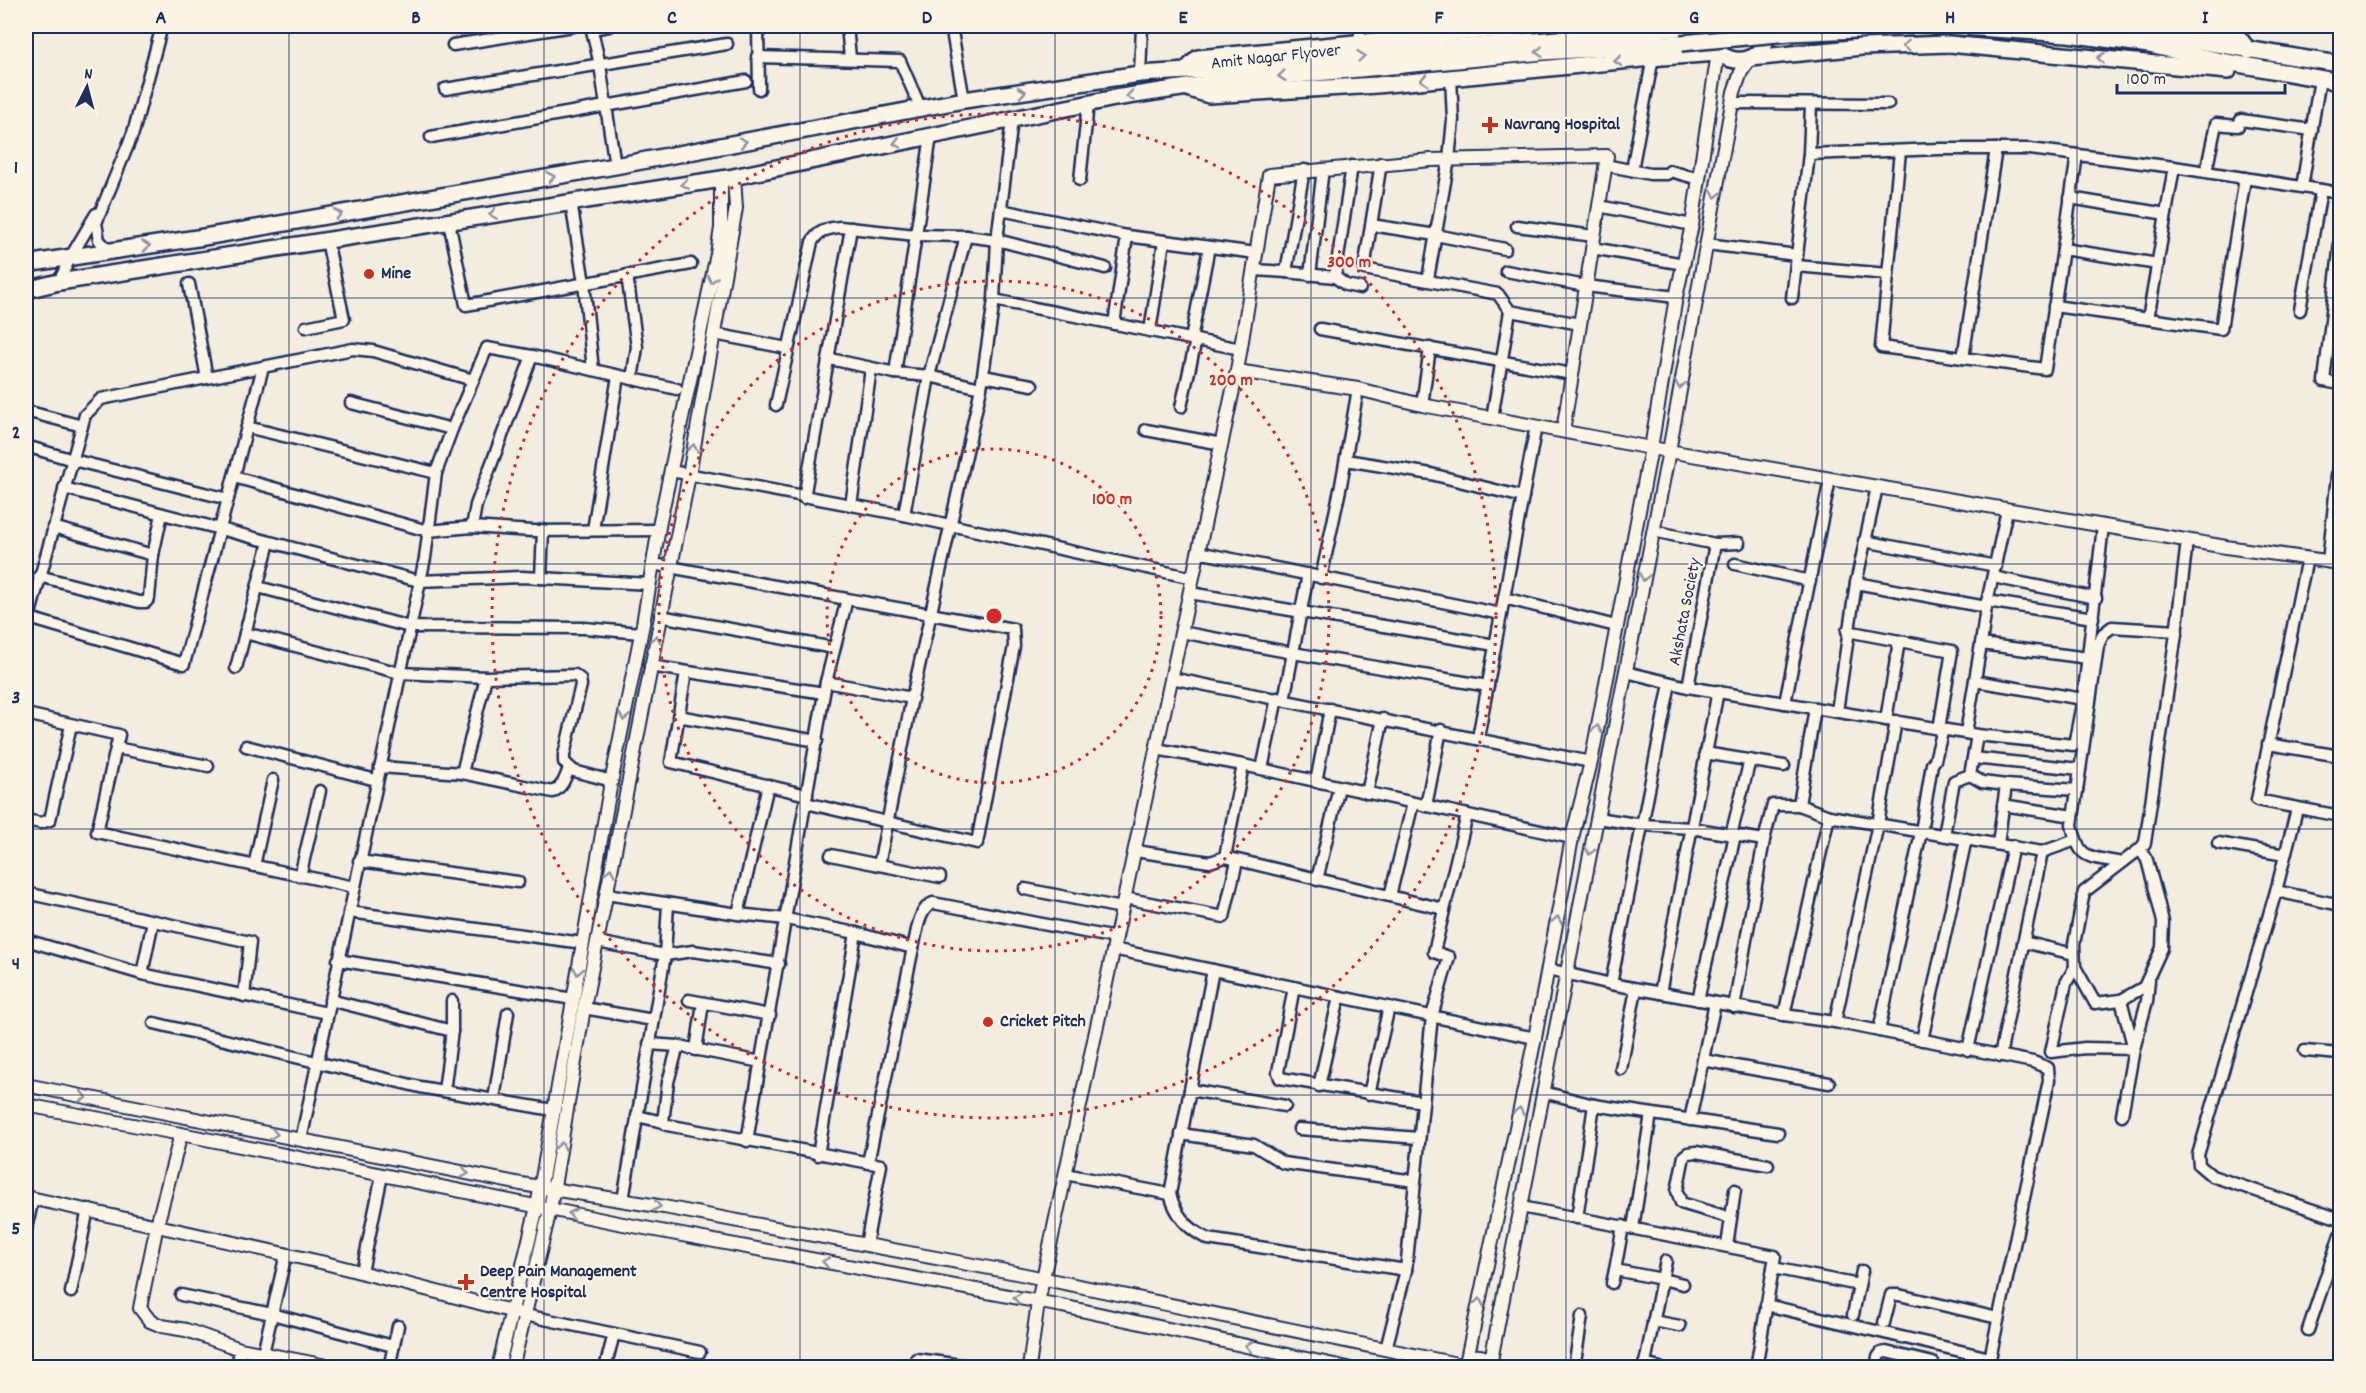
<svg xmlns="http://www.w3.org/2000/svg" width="2366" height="1393" font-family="Dekko,sans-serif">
  <rect width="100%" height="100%" fill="#f3ede0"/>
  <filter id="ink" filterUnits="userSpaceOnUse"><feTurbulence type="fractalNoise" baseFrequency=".0167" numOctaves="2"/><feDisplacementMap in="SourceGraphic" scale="12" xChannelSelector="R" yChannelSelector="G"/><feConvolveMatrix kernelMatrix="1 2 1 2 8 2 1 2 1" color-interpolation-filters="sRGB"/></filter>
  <g filter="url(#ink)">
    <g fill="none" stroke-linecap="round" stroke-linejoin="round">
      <defs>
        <g id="minor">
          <path d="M591 26 600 65 615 166"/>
          <path d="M758 26 759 89"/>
          <path d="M847 26 850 58"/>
          <path d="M951 26 964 100"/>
          <path d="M591 29 609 26"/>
          <path d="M1359 41 1361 26"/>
          <path d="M453 45 573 26"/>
          <path d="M757 57 900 61 921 109"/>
          <path d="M1140 74 1142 26"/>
          <path d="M445 89 727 44"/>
          <path d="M1732 103 1888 104"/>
          <path d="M431 137 746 81"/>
          <path d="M1900 151 1881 347 2045 369 2077 155"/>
          <path d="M1809 154 1939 149H2030L2174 167 2340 193"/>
          <path d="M1381 163 1364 269 1498 294 1510 311"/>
          <path d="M1605 165 1650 174H1667L1670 171 1699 179"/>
          <path d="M1304 170 1286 272 1335 277 1352 166"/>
          <path d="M1632 170 1653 57"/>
          <path d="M2206 172 2216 124 2238 126 2241 120 2312 130"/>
          <path d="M1080 180 1088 104"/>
          <path d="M2302 187 2320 79"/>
          <path d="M2070 198 2166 214"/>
          <path d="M571 202 584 283 593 370"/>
          <path d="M1599 206 1692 225"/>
          <path d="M1001 210 1127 236 1256 253"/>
          <path d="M449 222 466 305 691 264"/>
          <path d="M1371 225 1436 235 1505 249"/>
          <path d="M1517 226 1594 236"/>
          <path d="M2340 243 2324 381 2340 384"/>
          <path d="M1706 244 1797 255"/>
          <path d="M1592 248 1684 264"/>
          <path d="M2063 249 2158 264"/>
          <path d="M109 251 99 240 96 223 133 133 162 26"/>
          <path d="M1796 266 1888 274"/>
          <path d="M1254 270 1286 272"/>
          <path d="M1506 271 1586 286 1676 297"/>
          <path d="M627 275 637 347 632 379"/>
          <path d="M1310 275 1323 169"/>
          <path d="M1335 277 1346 285 1360 288"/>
          <path d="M1428 279 1449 159 1453 120 1451 77"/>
          <path d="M59 282 70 258 96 214"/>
          <path d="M189 284 207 378"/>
          <path d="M1792 298 1809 154 1811 105"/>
          <path d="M994 300 1241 349"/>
          <path d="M2054 306 2221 329 2245 178"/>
          <path d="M2300 310 2321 190"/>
          <path d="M2148 319 2174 167"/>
          <path d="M1114 324 1127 236"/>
          <path d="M306 327 344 319 327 241"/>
          <path d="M1320 329 1572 374"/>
          <path d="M1150 331 1164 241"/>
          <path d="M714 334 787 348"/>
          <path d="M1191 339 1209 247"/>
          <path d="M1963 358 1996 149"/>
          <path d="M830 359 895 373 929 376 981 388"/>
          <path d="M895 373 931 136"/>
          <path d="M983 376 1032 385"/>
          <path d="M351 403 452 429"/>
          <path d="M776 405 812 242C818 231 828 228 840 227L916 235 966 236"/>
          <path d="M1422 405 1430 348"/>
          <path d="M1181 407 1196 340"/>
          <path d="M26 411 82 426"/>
          <path d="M1492 418 1510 311 1580 324"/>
          <path d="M247 427 436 473"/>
          <path d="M1146 430 1222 444"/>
          <path d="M26 446 73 460 228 499"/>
          <path d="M1346 460 1431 474 1523 497"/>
          <path d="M671 471 904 515 1193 578"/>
          <path d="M234 477 428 531 472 527 533 531 658 530"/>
          <path d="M64 488 419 581 522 577 650 584"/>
          <path d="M804 498 851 228"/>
          <path d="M851 505 871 369"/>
          <path d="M904 515 929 376 966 236 997 240 1105 268"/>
          <path d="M53 527 153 555"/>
          <path d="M472 527 476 505 532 356"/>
          <path d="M593 530 618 376"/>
          <path d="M1653 531 1715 544 1739 543"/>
          <path d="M1864 541 1996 566"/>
          <path d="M1198 552 1501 614"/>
          <path d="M2307 558 2257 800 2340 816"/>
          <path d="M2328 562 2340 447"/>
          <path d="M653 564 1013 629 1014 646 977 843 806 803"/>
          <path d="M1735 564 1810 581"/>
          <path d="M39 576 139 602H146L149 598 153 555 162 514"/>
          <path d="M1993 577 2096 598"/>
          <path d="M541 578 543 530"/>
          <path d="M1321 578 1341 485 1358 389"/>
          <path d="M1856 583 1986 607"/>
          <path d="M258 587 410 627 584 628 641 633"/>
          <path d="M1190 593 1495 645"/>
          <path d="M1504 598 1616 626"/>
          <path d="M1987 601 2093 618"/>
          <path d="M660 616 834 648"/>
          <path d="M26 617 184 664 263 367"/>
          <path d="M26 628 85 415 101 399 353 349 373 351 473 380"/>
          <path d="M1847 631 1952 651 1939 729"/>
          <path d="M1181 632 1293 653 1488 686"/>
          <path d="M245 633 400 673 486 677 575 675 580 679 581 685 564 755V762L574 771 612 781"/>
          <path d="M1981 644 1986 607 2007 510"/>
          <path d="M650 666 824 693"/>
          <path d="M236 668 269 542"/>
          <path d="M686 672 671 762 807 795"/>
          <path d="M1626 672 1688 687 1977 735 2074 745 2083 699 2103 526"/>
          <path d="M1171 678 1591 762"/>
          <path d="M1975 681 2083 699"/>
          <path d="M826 682 912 698"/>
          <path d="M1688 687 1715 544"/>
          <path d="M1284 700 1308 574"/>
          <path d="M1785 703 1830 479"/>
          <path d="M1837 711 1856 583 1877 487"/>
          <path d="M26 714 119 735 97 832 354 887"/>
          <path d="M678 716 817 741"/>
          <path d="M1886 720 1899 641"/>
          <path d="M1966 733 1981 644 2088 658"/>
          <path d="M1977 735 1973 758 2080 769"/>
          <path d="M1478 738 1536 426"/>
          <path d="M2268 744 2340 756"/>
          <path d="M246 746 376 780"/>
          <path d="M116 748 208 766"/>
          <path d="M1156 749 1243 765 1572 838"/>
          <path d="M1705 753 1784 766"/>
          <path d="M1973 758 1970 775 1982 782 2006 785 1998 844"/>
          <path d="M380 767 462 773 553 792C563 786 565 779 569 768"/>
          <path d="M1262 769 1277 698"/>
          <path d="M462 773 486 677"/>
          <path d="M1316 782 1330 709"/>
          <path d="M2006 785 2077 790"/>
          <path d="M1367 793 1383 719"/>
          <path d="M1799 805 1815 708"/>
          <path d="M2003 805 2073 816"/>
          <path d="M1426 806 1441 730"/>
          <path d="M2297 809 2276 891 2198 1155 2199 1165 2212 1176 2340 1219"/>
          <path d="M1597 818 1643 825 1691 828 1764 840"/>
          <path d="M26 820 41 823 50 820 71 725"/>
          <path d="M1731 835 1750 760"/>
          <path d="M1944 835 1954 781 1970 775"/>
          <path d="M2218 843 2285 855"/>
          <path d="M2140 849 2084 892 2074 944 2075 967 2095 1003 2121 1000 2144 987 2162 948 2163 922 2157 897 2147 860 2140 849 2145 843 2176 634 2187 541"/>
          <path d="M1135 851 1210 862 1225 857 1243 765"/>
          <path d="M831 855 879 865 912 698 981 388 994 300 997 240 1012 120"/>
          <path d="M1225 857 1444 909"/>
          <path d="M359 861 518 882"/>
          <path d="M2121 863C2087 855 2080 862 2072 825L2098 646 2103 634 2112 627 2177 631"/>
          <path d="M879 865 940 877"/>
          <path d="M254 866 273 780"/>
          <path d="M300 876 320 791"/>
          <path d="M1317 880 1339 787"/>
          <path d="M1025 889 1122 908"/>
          <path d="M2276 891 2340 905"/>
          <path d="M26 893 250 942 244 996"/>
          <path d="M606 894 738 914 786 919 856 933 913 948 868 1163"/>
          <path d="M1390 896 1413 803"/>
          <path d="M1124 898 1224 917 1237 861"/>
          <path d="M668 904 665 955 693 951 779 964"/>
          <path d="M349 912 583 943"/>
          <path d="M738 914 768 785"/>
          <path d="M26 940 142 974 327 1013"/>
          <path d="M597 942 665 955 623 1200"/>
          <path d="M2023 942 2074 954"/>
          <path d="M913 948C917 933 918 909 933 903L1116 938"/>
          <path d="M1113 949 1535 1038"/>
          <path d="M338 960 573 999"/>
          <path d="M2075 967 2066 983 2051 1052 2085 1048 2134 1049 2121 1000"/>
          <path d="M1548 969 1611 984 1784 1015 1835 1022 2033 1062 2048 1068 2049 1080 1988 1368"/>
          <path d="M1213 970 1170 1194C1176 1216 1188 1229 1208 1239L1406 1270"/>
          <path d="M142 974 153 921"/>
          <path d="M1611 984 1670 683"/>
          <path d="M1294 987 1278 1072 1280 1078 1423 1102"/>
          <path d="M1660 993 1718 691"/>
          <path d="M330 1000 452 1031"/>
          <path d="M689 1000 770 1015"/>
          <path d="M1698 1000 1735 835"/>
          <path d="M1734 1007 1764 840 1773 805H1799L1829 816 2042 852 2076 840"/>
          <path d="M584 1008 653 1020"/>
          <path d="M1784 1015 1829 816"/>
          <path d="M1835 1022 1878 824 1896 721"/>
          <path d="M154 1023 420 1087 553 1110"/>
          <path d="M1879 1031 1921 832 1932 764 1935 760 1943 729"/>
          <path d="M1922 1040 1966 839"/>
          <path d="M649 1044 678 1046 761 1062"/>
          <path d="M678 1046 668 1082 663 1122 667 1125 881 1165 866 1245"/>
          <path d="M696 1050 703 1003"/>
          <path d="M1968 1050 2013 846"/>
          <path d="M2305 1051 2340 1054"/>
          <path d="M2000 1056 2042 852"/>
          <path d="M1703 1060 1829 1083"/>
          <path d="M1621 1069 1636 989"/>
          <path d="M1319 1086 1339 997"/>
          <path d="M1190 1090 1285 1106"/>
          <path d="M444 1091 452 1031V1001"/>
          <path d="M1543 1092 1594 1105 1778 1133"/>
          <path d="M1369 1094 1389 1007"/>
          <path d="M494 1099 508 1013"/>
          <path d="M2122 1115 2134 1049 2147 1001 2149 980"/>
          <path d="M637 1116 663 1122"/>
          <path d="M1690 1120 1715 1003"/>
          <path d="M1299 1129 1419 1138"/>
          <path d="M1181 1134 1254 1145 1283 1163 1415 1181"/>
          <path d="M301 1140 425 558 436 473 452 429 487 348 532 356 677 389"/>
          <path d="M747 1141 826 682 847 599"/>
          <path d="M818 1155 856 933"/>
          <path d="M1065 1174 1170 1194"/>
          <path d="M1521 1207 1775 1256 1756 1368"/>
          <path d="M1577 1218 1594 1105"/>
          <path d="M1731 1218 1681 1203 1677 1191 1684 1156 1688 1153 1696 1152 1768 1165"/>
          <path d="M1623 1226 1615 1270 1662 1279 1644 1368"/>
          <path d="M1633 1228 1651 1114"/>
          <path d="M26 1230 33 1198"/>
          <path d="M1727 1246 1735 1190"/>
          <path d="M1666 1261 1662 1279 1683 1284"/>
          <path d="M1773 1268 1859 1285"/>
          <path d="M362 1272 382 1175"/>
          <path d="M1612 1283 1615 1270"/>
          <path d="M71 1292 88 1209"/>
          <path d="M181 1295 272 1314 393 1346"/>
          <path d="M1766 1305 1990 1358"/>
          <path d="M525 1315 700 1352"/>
          <path d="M1853 1315 1862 1271"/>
          <path d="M1653 1321 1680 1326"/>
          <path d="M1884 1323 1891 1295H1899L1998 1318"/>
          <path d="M2308 1330 2340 1235"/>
          <path d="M1386 1349 1406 1270 1432 1016 1449 957 1434 952 1467 815"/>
          <path d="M263 1353 286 1254"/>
          <path d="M1644 1364 1660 1368"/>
          <path d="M237 1368 240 1349"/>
          <path d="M389 1368 398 1326"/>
          <path d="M605 1368 614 1334"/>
          <path d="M915 1368 916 1359 984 1368"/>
          <path d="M1574 1368 1582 1316"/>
          <path d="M1876 1368 1878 1357 1881 1353 1886 1352 1933 1363"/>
        </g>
        <g id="tertiary">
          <path d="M1237 371 1358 389 1422 405 1651 448 2226 547 2340 563"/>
          <path d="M26 1085 521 1184 664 1207 1011 1272 1462 1365"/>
          <path d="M26 1105 181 1134 618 1223 1062 1306 1348 1368"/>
          <path d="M181 1134 157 1225 140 1308 150 1321 162 1326 186 1330 240 1349 337 1368"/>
          <path d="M26 1197 325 1263 518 1313"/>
          <path d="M1467 1359 1535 1038 1572 838 1591 762 1651 448 1676 297 1692 225 1718 53"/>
          <path d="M1491 1360 1669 451 1734 92 1741 72 1751 58"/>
          <path d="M1464 1363C1474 1351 1489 1355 1497 1368"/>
          <path d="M498 1368 537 1207 610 788 643 624 660 521 717 254 721 228V179"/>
          <path d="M512 1368 550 1210 584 1008 689 475 736 208 734 177"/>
          <path d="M1029 1368 1038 1302 1237 371 1269 175 1431 160 1607 156 1563 431"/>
        </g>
        <g id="primary">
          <path d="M2096 26C2178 36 2259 52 2340 64"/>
          <path d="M2191 26 2228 33 2239 38 2249 51"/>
          <path d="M1790 33 1946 26 2068 34 2149 45 2221 61 2340 82"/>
          <path d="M1713 46C1732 73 1773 59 1766 26"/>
          <path d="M1751 58 1862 47 1949 44 2228 71"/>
          <path d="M1185 71 1198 58 1531 26"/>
          <path d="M1190 89 1209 95 1377 85 1662 57 1718 53"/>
          <path d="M26 264 204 237 615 166 964 100 1140 74 1219 69 1702 26"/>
          <path d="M26 290 59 282 728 178 1115 98 1221 82 1543 52 1681 43"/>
        </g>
      </defs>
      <use href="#minor" stroke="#1b2f5e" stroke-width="15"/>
      <use href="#tertiary" stroke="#1b2f5e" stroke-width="16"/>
      <use href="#primary" stroke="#1b2f5e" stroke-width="20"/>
      <use href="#minor" stroke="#fcf5e5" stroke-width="10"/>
      <use href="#tertiary" stroke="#fcf5e5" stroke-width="12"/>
      <use href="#primary" stroke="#fcf5e5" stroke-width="15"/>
      <defs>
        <path id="primary-bridge" d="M1681 43 1790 33"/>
      </defs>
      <use href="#primary-bridge" stroke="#1b2f5e" stroke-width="20" stroke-linecap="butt"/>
      <use href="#primary-bridge" stroke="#fcf5e5" stroke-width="15"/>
    </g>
    <defs><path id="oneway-chevron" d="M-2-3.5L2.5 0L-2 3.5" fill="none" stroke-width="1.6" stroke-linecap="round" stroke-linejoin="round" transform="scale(1.5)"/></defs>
    <g stroke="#8c92a2">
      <use href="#oneway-chevron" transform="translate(1906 46) rotate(178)"/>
      <use href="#oneway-chevron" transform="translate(1539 52) rotate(175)"/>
      <use href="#oneway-chevron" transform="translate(1361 56) rotate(-6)"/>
      <use href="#oneway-chevron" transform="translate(2101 58) rotate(-174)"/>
      <use href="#oneway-chevron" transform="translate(1618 61) rotate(175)"/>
      <use href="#oneway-chevron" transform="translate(1282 76) rotate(174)"/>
      <use href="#oneway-chevron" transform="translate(1424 80) rotate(174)"/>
      <use href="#oneway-chevron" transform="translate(1022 92) rotate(-9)"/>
      <use href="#oneway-chevron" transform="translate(1130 96) rotate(172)"/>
      <use href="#oneway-chevron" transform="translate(743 142) rotate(-11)"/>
      <use href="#oneway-chevron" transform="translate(897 143) rotate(168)"/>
      <use href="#oneway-chevron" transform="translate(551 177) rotate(-10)"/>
      <use href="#oneway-chevron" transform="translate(685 184) rotate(171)"/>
      <use href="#oneway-chevron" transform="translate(1716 194) rotate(101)"/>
      <use href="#oneway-chevron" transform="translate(338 214) rotate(-10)"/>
      <use href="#oneway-chevron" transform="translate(493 214) rotate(171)"/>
      <use href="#oneway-chevron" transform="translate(146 246) rotate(-9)"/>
      <use href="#oneway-chevron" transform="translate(712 279) rotate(102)"/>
      <use href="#oneway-chevron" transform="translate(1680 385) rotate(100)"/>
      <use href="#oneway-chevron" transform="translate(693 448) rotate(-81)"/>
      <use href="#oneway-chevron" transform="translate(1644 577) rotate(101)"/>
      <use href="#oneway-chevron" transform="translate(656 639) rotate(-79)"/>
      <use href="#oneway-chevron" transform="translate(624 717) rotate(101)"/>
      <use href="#oneway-chevron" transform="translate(1597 729) rotate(-80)"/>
      <use href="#oneway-chevron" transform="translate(1590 851) rotate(101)"/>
      <use href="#oneway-chevron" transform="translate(610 872) rotate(-79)"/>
      <use href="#oneway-chevron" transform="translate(1557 920) rotate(-80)"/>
      <use href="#oneway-chevron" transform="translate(578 971) rotate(100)"/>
      <use href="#oneway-chevron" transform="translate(83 1097) rotate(11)"/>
      <use href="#oneway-chevron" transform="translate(1519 1111) rotate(-78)"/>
      <use href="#oneway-chevron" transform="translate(274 1134) rotate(11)"/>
      <use href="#oneway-chevron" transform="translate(561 1146) rotate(-80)"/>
      <use href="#oneway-chevron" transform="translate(465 1173) rotate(11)"/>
      <use href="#oneway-chevron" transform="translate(657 1206) rotate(10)"/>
      <use href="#oneway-chevron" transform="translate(572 1214) rotate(-169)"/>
      <use href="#oneway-chevron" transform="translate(826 1262) rotate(-169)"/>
      <use href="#oneway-chevron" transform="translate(1017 1298) rotate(-169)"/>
      <use href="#oneway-chevron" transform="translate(1479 1302) rotate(-79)"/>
      <use href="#oneway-chevron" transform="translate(1249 1346) rotate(-168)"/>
    </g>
  </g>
  <path fill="none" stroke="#1b2f5e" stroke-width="1.5" stroke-opacity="0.55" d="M289 26V1368M544 26V1368M800 26V1368M1055 26V1368M1311 26V1368M1566 26V1368M1822 26V1368M2077 26V1368M26 298H2340M26 564H2340M26 829H2340M26 1095H2340"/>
  <g fill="none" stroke="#d62828" stroke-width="3" stroke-dasharray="3 6">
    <circle cx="994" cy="616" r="167"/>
    <circle cx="994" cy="616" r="335"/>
    <circle cx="994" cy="616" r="502"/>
  </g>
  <g fill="#c8321e" stroke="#fcf5e5" stroke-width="2">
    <path d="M1487 116h6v6h6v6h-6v6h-6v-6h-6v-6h6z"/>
    <circle cx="369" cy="274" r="6"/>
    <circle cx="988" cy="1022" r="6"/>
    <path d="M463 1273h6v6h6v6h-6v6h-6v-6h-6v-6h6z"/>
  </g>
  <g text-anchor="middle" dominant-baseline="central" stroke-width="4.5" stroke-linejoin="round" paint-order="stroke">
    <g font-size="18" fill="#1b2f5e" stroke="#fcf5e5">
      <text transform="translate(1276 58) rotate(-6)">Amit Nagar Flyover</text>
      <text transform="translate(1686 612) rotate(-79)">Akshata Society</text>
    </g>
    <g font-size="18" font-weight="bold" fill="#1b2f5e" stroke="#fcf5e5" text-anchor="start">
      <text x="1504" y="125">Navrang Hospital</text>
      <text x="381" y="274">Mine</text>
      <text x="1000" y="1022">Cricket Pitch</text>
      <text x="480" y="1272">Deep Pain Management<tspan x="480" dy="21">Centre Hospital</tspan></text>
    </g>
  </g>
  <circle cx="994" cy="616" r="9" fill="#d62828" stroke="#fcf5e5" stroke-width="3"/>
  <g font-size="18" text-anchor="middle" font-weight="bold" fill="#d62828" stroke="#fcf5e5" stroke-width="4.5" stroke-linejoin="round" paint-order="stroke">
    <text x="1349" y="267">300 m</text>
    <text x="1231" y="385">200 m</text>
    <text x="1112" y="504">100 m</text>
  </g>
  <rect width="2366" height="1393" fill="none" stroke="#fcf5e5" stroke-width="66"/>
  <g transform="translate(87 87) rotate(6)" stroke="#fcf5e5" stroke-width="4.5" paint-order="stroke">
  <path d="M0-4.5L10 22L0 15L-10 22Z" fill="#1b2f5e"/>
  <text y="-9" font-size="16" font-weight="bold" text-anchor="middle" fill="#1b2f5e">N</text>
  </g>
  <path d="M2117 84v9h168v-9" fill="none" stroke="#1b2f5e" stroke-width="3"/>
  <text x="2126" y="84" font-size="18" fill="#1b2f5e" stroke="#fcf5e5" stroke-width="4.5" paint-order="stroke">100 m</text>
  <rect x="33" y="33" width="2300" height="1327" fill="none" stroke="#1b2f5e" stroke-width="2"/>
  <g font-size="20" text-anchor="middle" font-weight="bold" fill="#1b2f5e">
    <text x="161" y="23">A</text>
    <text x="416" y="23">B</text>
    <text x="672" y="23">C</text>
    <text x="927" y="23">D</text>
    <text x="1183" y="23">E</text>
    <text x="1439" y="23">F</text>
    <text x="1694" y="23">G</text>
    <text x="1950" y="23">H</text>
    <text x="2205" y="23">I</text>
    <text x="16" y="173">1</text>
    <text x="16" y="438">2</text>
    <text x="16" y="703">3</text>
    <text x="16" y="969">4</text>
    <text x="16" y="1234">5</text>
  </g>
</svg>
